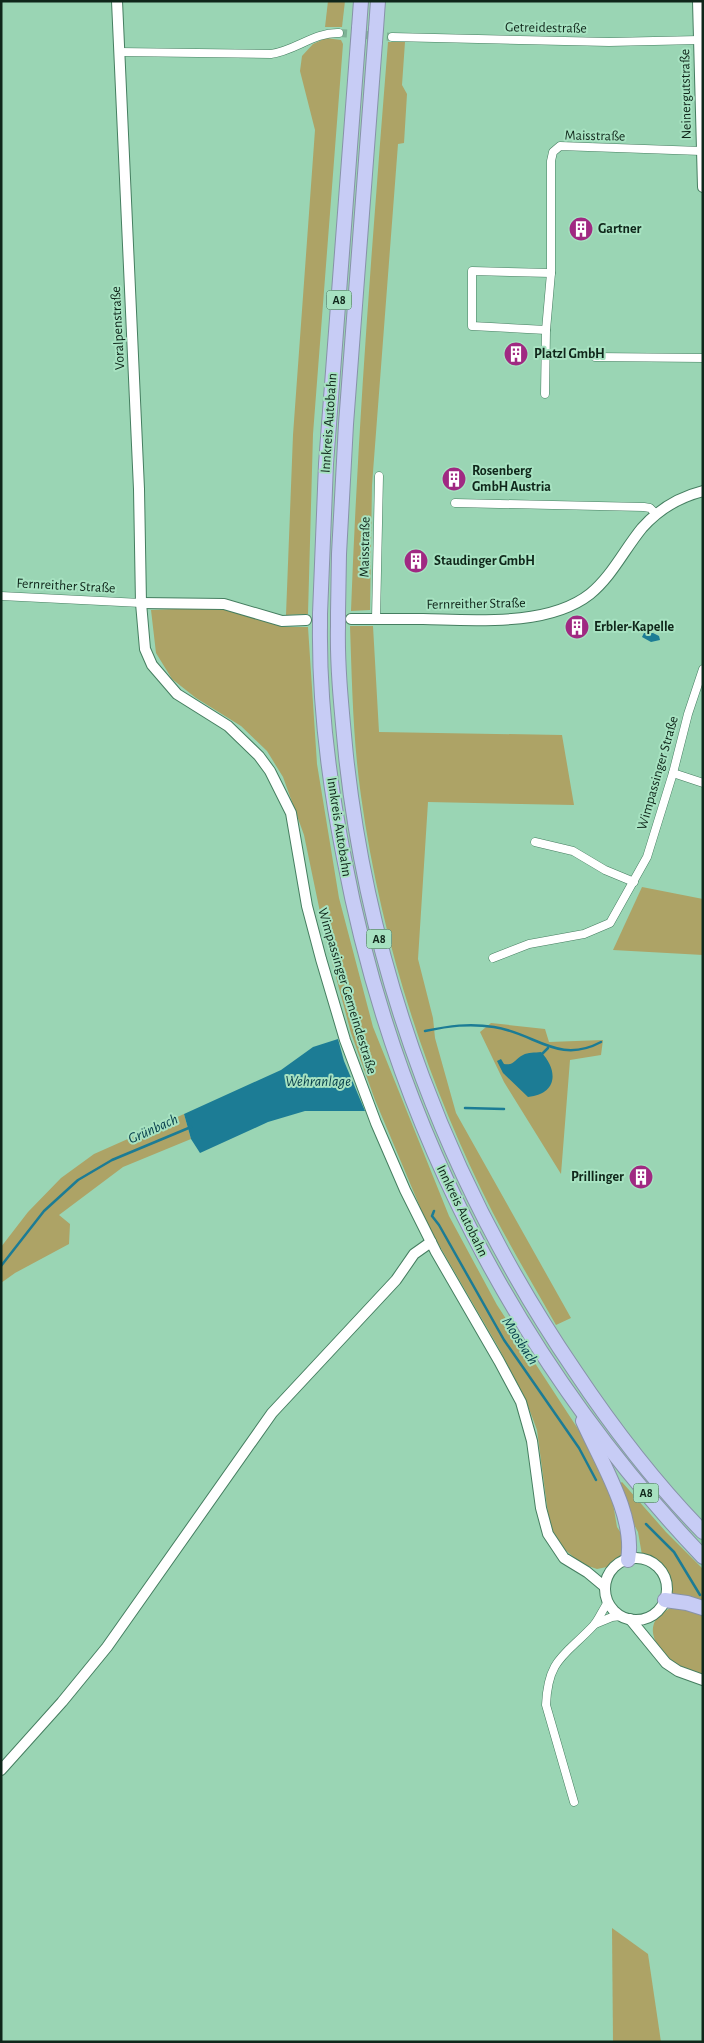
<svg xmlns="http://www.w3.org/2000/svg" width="704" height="2043" font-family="'Alegreya Sans',sans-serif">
  <rect width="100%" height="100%" fill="#9ad5b4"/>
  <g fill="#ada366">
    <path d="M328 1H345L342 27H325Z"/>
    <path d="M326 38 341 40 343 44 313 434 308 614 286 615 293 435 315 130 300 71 302 56 313 44Z"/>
    <path d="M388 42H405L402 85 407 94 404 143 398 144 372 485 370 610 351 611C358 421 373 232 388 42Z"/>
    <path d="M224 607 283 627H308L317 764 339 898 373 1027 449 1216 497 1305 580 1432 610 1486 617 1527 626 1541 625 1554 612 1566 597 1569 582 1564 564 1549 550 1529 537 1430 525 1398 497 1345 428 1226 375 1100 351 1033 325 936 304 835 283 777 267 751 241 726 196 698 172 679 156 653 151 610Z"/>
    <path d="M350 626H373L379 732 562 735 574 805 428 802 418 959 433 1018 435 1038 456 1113 571 1318 556 1325C535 1288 513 1251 493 1213 427 1084 381 940 361 796 353 740 352 683 350 626Z"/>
    <path d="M642 887 703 899V955L613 950Z"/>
    <path d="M491 1023 545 1029 549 1042 603 1040 601 1055 570 1060 561 1174 504 1082 480 1032Z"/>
    <path d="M184 1114 191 1139 123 1167 59 1215 70 1224 69 1244 15 1273 1 1283V1247L28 1212 61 1178 94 1154Z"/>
    <path d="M622 1482 666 1532 703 1569V1605L670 1595C670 1572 664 1562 642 1555L638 1532 629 1515 618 1485Z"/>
    <path d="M676 1606 703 1612V1674C698 1673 692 1672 687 1670 658 1656 633 1621 676 1606Z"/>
    <path d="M612 1928 648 1954 661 2042H613Z"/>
  </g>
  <g fill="#1c7c95">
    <path d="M644 633H653L659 636 660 640 651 642 642 637Z"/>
    <path d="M338 1039 344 1061 365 1111H305L268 1122 200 1153 191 1139 184 1114 281 1070 313 1047Z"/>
    <path d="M541 1052C559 1071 557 1094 528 1097L503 1073 497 1061 501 1059 504 1064C514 1066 515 1059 523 1055 528 1052 535 1053 541 1052Z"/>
  </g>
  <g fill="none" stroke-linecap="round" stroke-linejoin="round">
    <g stroke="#1c7c95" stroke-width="2.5">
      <path d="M425 1031C449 1026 469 1023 494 1027 535 1033 558 1065 601 1042"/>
      <path d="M542 1054 548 1048"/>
      <path d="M465 1108 504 1109"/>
      <path d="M434 1211 432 1216 439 1225 504 1340 579 1448 596 1480"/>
      <path d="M1 1266 44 1211 78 1180 112 1160 191 1127"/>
      <path d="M646 1524 674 1552 700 1595"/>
    </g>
    <path stroke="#7eb295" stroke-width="8" stroke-dasharray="8 4" stroke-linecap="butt" d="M339 33 392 37"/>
    <defs>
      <g id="street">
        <path d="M392 37 609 42 699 40"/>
        <path d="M119 52 271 54C295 51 314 32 339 33"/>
        <path d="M546 330 472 326V271L551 273"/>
        <path d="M595 357 703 358"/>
        <path d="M545 394 546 330 551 273V161L553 152 560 146 701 151"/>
        <path d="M455 503 644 507 650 508 656 514"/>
        <path d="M1 596 141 603"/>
        <path d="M376 619 379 476"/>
        <path d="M673 773 703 783"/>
        <path d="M535 842 573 851 605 870 634 882"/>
        <path d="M493 958 529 944 584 934 610 923 647 857 673 773 688 714 703 669"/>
        <path d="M595 1624 612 1617 621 1616"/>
        <path d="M574 1802 546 1705C548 1658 565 1656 594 1625 599 1619 603 1609 608 1602"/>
      </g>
      <g id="secondary">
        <path d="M117 1 139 489 141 603 145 649 152 665 177 694 228 726 259 756 270 771 291 813 307 906 321 959 345 1040 376 1123 405 1190 436 1252 499 1361 521 1402 532 1441 541 1508 548 1534 564 1558 587 1572 605 1587"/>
        <path d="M698 1 703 187"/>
        <path d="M141 603 224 604 282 621 306 620"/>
        <path d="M351 619C375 619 399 619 423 619 474 620 548 627 590 594 612 576 624 550 642 528 658 510 679 497 703 491"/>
        <circle cx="636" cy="1589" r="31"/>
        <path d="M630 1619 666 1663 678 1671 703 1680"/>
        <path d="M1 1770 62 1702 107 1647 272 1413 396 1280 414 1254 431 1242"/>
      </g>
      <g id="highway">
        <path d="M359 28 361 1"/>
        <path d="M376 29 378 1"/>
        <path d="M338 613 339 554 346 424 375 42"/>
        <path d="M320 614 326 464 358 41"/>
        <path d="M320 626C319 703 329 782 344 858 394 1123 517 1361 703 1557"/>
        <path d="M338 626C337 669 342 713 346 756 370 977 450 1188 575 1371 613 1428 655 1483 703 1532"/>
        <path d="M583 1421C600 1460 636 1516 628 1560"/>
        <path d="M665 1600 687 1603 703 1608"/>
      </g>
    </defs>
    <use href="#street" stroke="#457e60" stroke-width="9"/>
    <use href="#secondary" stroke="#457e60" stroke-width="12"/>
    <use href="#highway" stroke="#8792a8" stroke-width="16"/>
    <use href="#street" stroke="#fff" stroke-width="8"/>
    <use href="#secondary" stroke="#fff" stroke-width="10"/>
    <use href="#highway" stroke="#c7ccf5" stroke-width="14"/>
    <defs>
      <g id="highway-bridge">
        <path d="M358 41 359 28"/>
        <path d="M375 42 376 29"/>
        <path d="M320 626V614"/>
        <path d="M338 626V613"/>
      </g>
    </defs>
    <use href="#highway-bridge" stroke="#8792a8" stroke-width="16" stroke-linecap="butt"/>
    <use href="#highway-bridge" stroke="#c7ccf5" stroke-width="14"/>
  </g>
  <defs>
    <symbol id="building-disc" viewBox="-11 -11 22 22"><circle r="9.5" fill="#a02982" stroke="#a7e2c1"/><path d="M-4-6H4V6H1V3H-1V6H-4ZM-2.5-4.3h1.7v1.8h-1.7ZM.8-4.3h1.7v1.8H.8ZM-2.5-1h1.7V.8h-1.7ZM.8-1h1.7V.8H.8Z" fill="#fff"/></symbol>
  </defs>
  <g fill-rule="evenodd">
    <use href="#building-disc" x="567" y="215" width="28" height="28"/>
    <use href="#building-disc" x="502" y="340" width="28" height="28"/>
    <use href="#building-disc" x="440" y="465" width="28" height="28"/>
    <use href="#building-disc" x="402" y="547" width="28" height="28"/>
    <use href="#building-disc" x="563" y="613" width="28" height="28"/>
    <use href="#building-disc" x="627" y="1163" width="28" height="28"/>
  </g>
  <g text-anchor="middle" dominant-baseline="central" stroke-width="4" stroke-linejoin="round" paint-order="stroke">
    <g fill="#a7e2c1" stroke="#3d5e4c" stroke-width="1">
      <rect x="326.5" y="290.5" width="25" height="19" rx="4"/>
      <rect x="366.5" y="929.5" width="25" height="19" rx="4"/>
      <rect x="633.5" y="1483.5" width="25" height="19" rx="4"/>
    </g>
    <g font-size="12" font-weight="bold" fill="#0f261a">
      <text x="339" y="300">A8</text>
      <text x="379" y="939">A8</text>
      <text x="646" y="1493">A8</text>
    </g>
    <g font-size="14" fill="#0f261a" stroke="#a7e2c1">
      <text transform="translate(546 28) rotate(1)">Getreidestraße</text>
      <text transform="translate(686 94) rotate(-91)">Neinergutstraße</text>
      <text transform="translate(595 136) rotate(1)">Maisstraße</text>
      <text transform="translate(118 328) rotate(-93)">Voralpenstraße</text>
      <text transform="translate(329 423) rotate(-86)">Innkreis Autobahn</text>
      <text transform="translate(365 547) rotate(-89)">Maisstraße</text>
      <text transform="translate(66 586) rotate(3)">Fernreither Straße</text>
      <text transform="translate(476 604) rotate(-1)">Fernreither Straße</text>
      <text transform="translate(658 773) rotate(-74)">Wimpassinger Straße</text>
      <text transform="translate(339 827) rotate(81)">Innkreis Autobahn</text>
      <text transform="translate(347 991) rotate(73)">Wimpassinger Gemeindestraße</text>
      <text transform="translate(462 1211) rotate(64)">Innkreis Autobahn</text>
    </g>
    <g font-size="14" font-weight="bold" fill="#0f261a" stroke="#a7e2c1" text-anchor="start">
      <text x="598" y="229">Gartner</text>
      <text x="534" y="354">Platzl GmbH</text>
      <text x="472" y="471">Rosenberg<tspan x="472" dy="16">GmbH Austria</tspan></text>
      <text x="434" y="561">Staudinger GmbH</text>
      <text x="594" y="627">Erbler-Kapelle</text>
      <text x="624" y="1177" text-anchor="end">Prillinger</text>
    </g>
    <g font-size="15" font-style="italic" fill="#033b49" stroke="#a7e2c1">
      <text x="318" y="1081">Wehranlage</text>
      <text transform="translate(153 1129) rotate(-24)">Grünbach</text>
      <text transform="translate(520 1341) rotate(57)">Moosbach</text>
    </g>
  </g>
  <rect width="704" height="2043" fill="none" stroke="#0f261a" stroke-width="5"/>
</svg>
